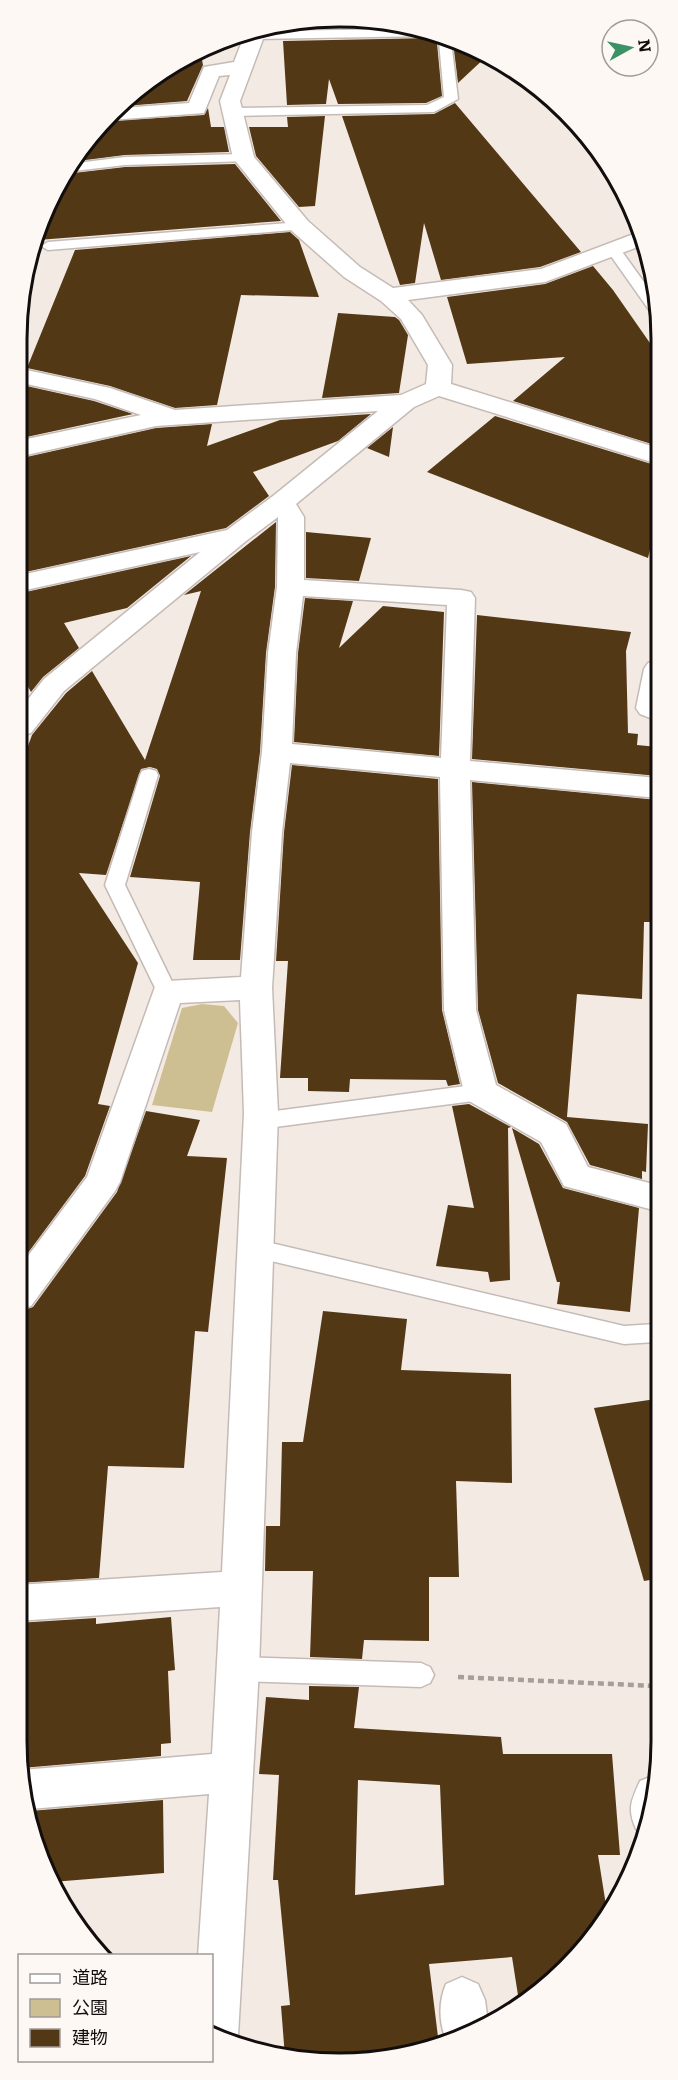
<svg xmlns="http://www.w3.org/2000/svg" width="678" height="2080" font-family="Literata,'Noto Sans JP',serif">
  <rect width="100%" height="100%" fill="#f4eae4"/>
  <path fill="#cdbf91" d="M202 1004 224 1006 238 1023 212 1112 152 1105 182 1008Z"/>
  <g fill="#533815" fill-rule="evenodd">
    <path d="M282 23H402L413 27 283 28Z"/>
    <path d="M431 38 437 43 442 96 426 103 338 104 329 79 326 104 287 105 283 41Z"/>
    <path d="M453 42 488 55 458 83Z"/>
    <path d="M201 54 203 65 187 101 125 106 160 71Z"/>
    <path d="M455 103 581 252 540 267 441 280 424 223 415 283 400 285 342 116 434 114Z"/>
    <path d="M208 108 211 127H224L229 152 125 155 70 162 109 121 204 115Z"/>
    <path d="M325 116 315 206 299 207 256 156 249 127H288L287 117Z"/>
    <path d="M235 164 281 221 38 240 65 174 125 167Z"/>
    <path d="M290 232 299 240 319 297 241 295 217 405 175 408 110 386 27 368 75 250Z"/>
    <path d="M593 266 613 290 659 356 658 446 513 401 565 357 467 364 447 297 545 284Z"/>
    <path d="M338 313 395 317 399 320 408 335 399 393 322 398Z"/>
    <path d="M22 385 94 401 133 414 22 438Z"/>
    <path d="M371 414 338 441 253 472 269 496 226 528 21 573 22 458 156 428 212 424 207 446 280 420Z"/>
    <path d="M495 416 658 466V516L648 558 427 472Z"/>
    <path d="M393 427 389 457 367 448Z"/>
    <path d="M276 522 275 587 266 653 260 752 250 832 240 960H193L200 882 130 877 160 776 157 769 150 767 141 769 106 875 79 873 138 963 98 1104 110 1106 85 1176 19 1265 21 765 32 735 66 693 92 671 145 760 201 591 184 595Z"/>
    <path d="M306 532 371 538 359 581 306 578Z"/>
    <path d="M191 556 127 608 64 623 79 648 43 677 31 692 21 674V593Z"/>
    <path d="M305 598 353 601 339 648 383 606 444 612 439 756 294 742 298 653Z"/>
    <path d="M477 615 631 632 626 651 628 733 638 734 637 745 658 747V776L472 759Z"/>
    <path d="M292 765 438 779 442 1010 460 1084 448 1086 446 1080 350 1079 349 1092 308 1091V1078H280L288 961H276L284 832Z"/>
    <path d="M472 782 658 800 653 886 657 922H644L642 999 577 994 567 1117 648 1124 646 1172 642 1171V1179L590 1165 567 1122 498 1083 478 1010Z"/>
    <path d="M469 1104 511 1127 508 1128 510 1280 490 1282 488 1272 436 1266 448 1205 474 1208 452 1106Z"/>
    <path d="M146 1111 200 1120 187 1156 227 1158 208 1332 195 1331 184 1468 108 1466 99 1578 19 1583 22 1546H17L18 1312 33 1307 117 1192Z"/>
    <path d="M512 1128 539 1144 563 1188 639 1208 630 1312 557 1304 560 1282H557Z"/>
    <path d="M323 1311 407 1319 401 1370 511 1374 512 1483 456 1481 459 1577H429V1641L364 1640 362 1659 310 1657 313 1571H265L266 1526H280L282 1442H303Z"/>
    <path d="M656 1399V1579L644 1581 594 1408Z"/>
    <path d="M171 1617 175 1670 168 1671 171 1743 161 1744V1756L22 1768 16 1741 17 1623 96 1618V1624Z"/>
    <path d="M309 1686 359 1687 354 1728 501 1737 503 1754H612L620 1855H598L608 1918 520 2008 512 1957 429 1964 439 2045 422 2053 297 2061 285 2057 281 2006 290 2005 278 1880H273L279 1775 259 1774 266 1697 309 1700ZM358 1780 440 1785 444 1885 355 1895Z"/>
    <path d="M163 1800 164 1873 52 1882 41 1864 30 1811Z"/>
  </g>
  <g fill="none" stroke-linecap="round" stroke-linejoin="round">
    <defs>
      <g id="service">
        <path d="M420 29 451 41 458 99 434 112 233 116 226 112 233 108 427 105 444 97 439 42 432 36 255 39 249 35 256 31Z"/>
        <path d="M244 154 251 158 249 161 125 165 66 172 69 164 125 157Z"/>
        <path d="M300 222 307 226 305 229 48 250 41 246 48 242Z"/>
        <path d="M613 245 618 246 659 303V318L654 317 606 249Z"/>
        <path d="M149 769 156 771 158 775 125 885 177 992 174 997 167 999 160 997 157 992 105 885 140 775 142 771Z"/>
        <path d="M481 1084 489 1086 492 1092 489 1098 481 1100 260 1129 252 1127 249 1121 252 1115 260 1113Z"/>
        <path d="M254 1239 624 1326 656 1324V1342L624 1344 254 1257 246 1254 243 1248 246 1242Z"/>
        <path d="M238 1657 421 1663 430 1667 434 1675 430 1683 421 1687 238 1681 229 1677 225 1669 229 1661Z"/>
      </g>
      <g id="minor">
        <path d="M264 28 266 31 240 101 254 157 308 221 360 267 393 288 541 269 639 232 643 245 545 282 408 300 422 315 452 365 451 384 658 448V464L439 396 414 407 296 504 304 517V580L461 590 471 592 475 598 470 761 658 778V798L470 780 476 1010 496 1085 566 1124 588 1167 657 1185V1211L564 1186 541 1142 469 1101 464 1092 444 1010 440 777 290 763 282 832 272 988 278 1113 259 1669 238 2036 235 2042 212 2035V1956H198L209 1794 30 1809 22 1770 212 1754 220 1607 17 1621V1585L222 1572 244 1113 240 1000 180 1003 120 1182 115 1191 31 1306 18 1310 19 1268 87 1177 156 984 167 981 241 977 252 832 262 752 268 653 277 587 278 517 246 541 64 691 31 733 21 736V708L44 679 200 552 21 591V575L227 530 273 496 378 411 156 426 22 456V440L141 415 95 399 22 383V369L110 388 175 410 401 395 426 384 428 365 401 319 381 301 344 277 292 231 233 158 220 101 230 75 219 76 204 113 111 120 122 108 189 103 204 67 234 62 244 36ZM303 596 447 605 441 758 292 744 296 653Z"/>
        <path d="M658 660V721L640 714 636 708 644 669 648 663Z"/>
        <path d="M655 1775V1804L644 1832 636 1829C627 1809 631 1801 640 1781Z"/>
        <path d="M462 1977 478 1984 485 2000 488 2023 447 2042C439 2023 438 2003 446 1984Z"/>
      </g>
    </defs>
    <use href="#service" stroke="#c5bbb6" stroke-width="3"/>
    <use href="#minor" stroke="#c5bbb6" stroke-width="3"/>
    <path stroke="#a69e9a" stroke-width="4.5" stroke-dasharray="6 4" stroke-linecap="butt" d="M458 1677 656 1686"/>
    <use href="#service" fill="#fff" fill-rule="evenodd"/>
    <use href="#minor" fill="#fff" fill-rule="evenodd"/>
  </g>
  <path d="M0 0H678V2080H0ZM339 27H339A312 312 0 0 1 651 339V1741A312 312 0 0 1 339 2053H339A312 312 0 0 1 27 1741V339A312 312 0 0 1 339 27Z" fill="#fef8f5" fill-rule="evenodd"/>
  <path fill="none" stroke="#120e0d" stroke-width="3" d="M339 27H339A312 312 0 0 1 651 339V1741A312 312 0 0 1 339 2053H339A312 312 0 0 1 27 1741V339A312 312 0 0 1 339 27Z"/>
  <rect x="18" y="1954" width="195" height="108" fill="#fef8f5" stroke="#a09a98" stroke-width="1.5"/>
  <rect x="30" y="1974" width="30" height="9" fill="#ffffff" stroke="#a09a98" stroke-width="1.5"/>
  <text x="72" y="1984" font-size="18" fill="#120e0d">道路</text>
  <rect x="30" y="1999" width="30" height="18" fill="#cdbf91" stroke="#a09a98" stroke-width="1.5"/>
  <text x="72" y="2014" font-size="18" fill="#120e0d">公園</text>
  <rect x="30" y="2029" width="30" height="18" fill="#533815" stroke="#a09a98" stroke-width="1.5"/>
  <text x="72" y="2044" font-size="18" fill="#120e0d">建物</text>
  <g transform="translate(630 48) rotate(82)"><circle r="28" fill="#fef8f5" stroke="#a09a98" stroke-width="1.5"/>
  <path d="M0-4.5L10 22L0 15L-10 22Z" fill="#3b9266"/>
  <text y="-9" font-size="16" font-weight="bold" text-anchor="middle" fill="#120e0d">N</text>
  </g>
</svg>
